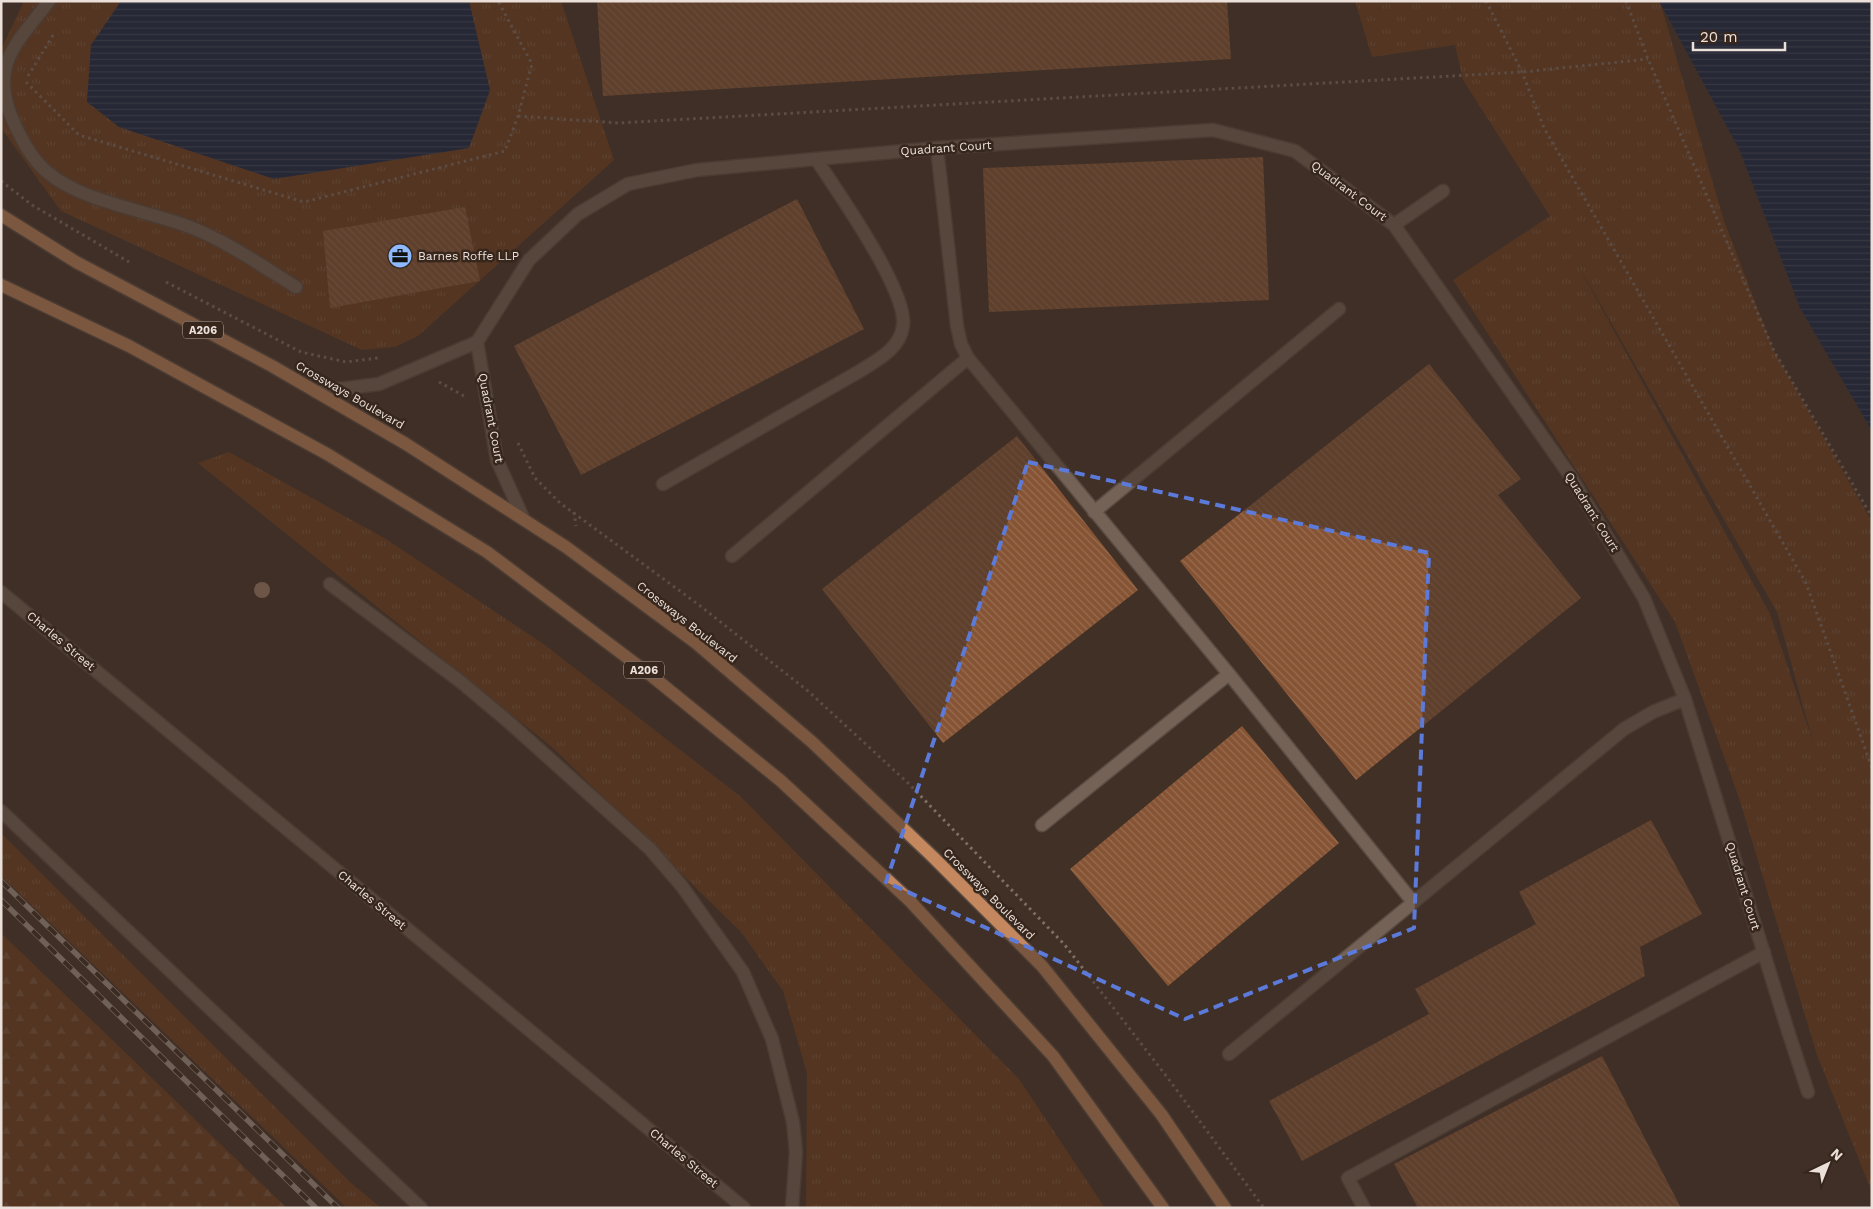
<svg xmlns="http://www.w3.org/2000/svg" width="1873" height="1209" font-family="'Work Sans',sans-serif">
  <defs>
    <pattern id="grass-tufts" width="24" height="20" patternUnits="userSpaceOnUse" patternTransform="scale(1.25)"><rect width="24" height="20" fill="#6a3c1d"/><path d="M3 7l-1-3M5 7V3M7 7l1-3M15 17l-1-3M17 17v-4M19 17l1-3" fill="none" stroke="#7f583d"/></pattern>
    <pattern id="forest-firs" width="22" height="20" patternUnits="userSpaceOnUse" patternTransform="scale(1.25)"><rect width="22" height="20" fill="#6a3c1d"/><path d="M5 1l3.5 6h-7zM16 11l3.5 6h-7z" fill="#7f583d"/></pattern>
    <pattern id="water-rules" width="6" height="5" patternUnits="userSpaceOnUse" patternTransform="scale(1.25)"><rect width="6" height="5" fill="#072048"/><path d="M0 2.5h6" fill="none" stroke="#2b4062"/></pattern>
    <pattern id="building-back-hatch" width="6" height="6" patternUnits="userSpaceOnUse" patternTransform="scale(1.25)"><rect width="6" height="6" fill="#865434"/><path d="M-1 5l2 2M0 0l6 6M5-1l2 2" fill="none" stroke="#976c51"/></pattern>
  </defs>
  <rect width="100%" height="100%" fill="#403026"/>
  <g fill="url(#grass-tufts)" fill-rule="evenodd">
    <path d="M24 1H561L614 160 418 336 395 347 362 350 61 211 1 128V50Z"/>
    <path d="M1355 1H1659L1661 5 1724 221 1774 351 1872 522V1192L1817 1055 1739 798 1675 622 1453 280 1550 216 1463 80 1455 45 1372 57ZM1574 258 1777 612 1813 742 1770 614Z"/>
    <path d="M229 452 386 539 545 645 741 797 1019 1079 1105 1208H806L807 1073 783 991 741 932 553 748 198 463Z"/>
    <path d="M1 833 351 1183 381 1208H347L1 876Z"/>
  </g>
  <path fill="url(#forest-firs)" d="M1 933 287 1208H1Z"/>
  <g fill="url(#water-rules)">
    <path d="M121 1H469L490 90 469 148 274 179 119 127 87 102 91 45Z"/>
    <path d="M1659 1H1872V431L1800 308 1739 149Z"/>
  </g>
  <g fill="url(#building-back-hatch)">
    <path d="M597 1H1227L1231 59 603 96Z"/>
    <path d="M1263 157 1269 300 989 312 983 168Z"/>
    <path d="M797 199 864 329 581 475 514 346Z"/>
    <path d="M465 207 480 281 330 308 323 231Z"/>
    <path d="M1429 364 1521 479 1498 495 1581 598 1356 780 1180 561Z"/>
    <path d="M1017 436 1138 590 943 743 822 589Z"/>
    <path d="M1242 726 1339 843 1168 986 1070 869Z"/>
    <path d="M1651 820 1702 914 1640 947 1645 976 1302 1161 1269 1101 1429 1014 1415 989 1536 924 1519 892Z"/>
    <path d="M1602 1056 1681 1208H1418L1394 1164Z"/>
  </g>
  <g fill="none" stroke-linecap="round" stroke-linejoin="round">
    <defs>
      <g id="lane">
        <path d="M49 1C36 19 16 39 8 60 0 83 5 104 15 125 23 142 32 159 47 172 82 202 146 210 190 227 228 242 262 266 296 287"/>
        <path d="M937 148 957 326 961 344 968 358 1229 674 1413 902"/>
        <path d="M1394 225 1443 191"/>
        <path d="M663 484 860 371C877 360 900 349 903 326 908 291 837 191 816 159"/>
        <path d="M1094 512 1339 309"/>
        <path d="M732 556 968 358"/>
        <path d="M330 584 461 682 511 724 650 849 681 885 743 972 772 1039 793 1122 796 1152 792 1208"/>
        <path d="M1 811 421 1208"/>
        <path d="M1042 825 1229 674"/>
        <path d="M1788 1031 1808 1092"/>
        <path d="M1229 1054 1624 729 1653 712 1685 699"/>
        <path d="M1364 1208 1348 1178 1764 952"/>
      </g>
      <g id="street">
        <path d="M477 342 497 460 524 520"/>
        <path d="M316 392 379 384 477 342 529 260 578 214 628 184 697 170 816 159 937 148 1213 130 1295 151 1394 225 1571 477 1644 598 1685 699 1788 1031"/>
        <path d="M1 592 744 1208"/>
      </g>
      <g id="primary">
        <path d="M1 215 76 262 272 366 406 444 566 547 696 643 812 742 933 857 1042 966 1161 1114 1225 1208"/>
        <path d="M1 285 129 346 327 454 487 552 653 677 781 781 909 900 1053 1056 1163 1208"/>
      </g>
    </defs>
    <use href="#lane" stroke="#5a4c43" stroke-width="15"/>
    <use href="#street" stroke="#5a4c43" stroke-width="15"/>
    <use href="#primary" stroke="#5a4c43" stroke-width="15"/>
    <g stroke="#7e7067" stroke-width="3" stroke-dasharray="2.5 4" stroke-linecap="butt">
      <path d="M1486 1 1522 72 1544 128 1806 583 1872 768"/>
      <path d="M1626 1 1648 59 1774 351 1872 517"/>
      <path d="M28 76 55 32"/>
      <path d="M26 82 79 135 304 202 505 151 518 116 532 64 498 1"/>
      <path d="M518 116 618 123 1522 72 1648 59"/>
      <path d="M1 181 32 205 129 262"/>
      <path d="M166 282 301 352 346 362 378 358"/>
      <path d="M439 382 464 396"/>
      <path d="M518 443 535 478 560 503 699 605 808 691 908 783 1064 944 1167 1077 1264 1208"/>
      <path d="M574 512 576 526"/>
    </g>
    <use href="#lane" stroke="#746256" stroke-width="12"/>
    <use href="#street" stroke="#746256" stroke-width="12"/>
    <use href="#primary" stroke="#c4875e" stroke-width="12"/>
    <defs>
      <g id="rail">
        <path d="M1 881 338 1208"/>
        <path d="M1 900 316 1208"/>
      </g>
    </defs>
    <use href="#rail" stroke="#a99c94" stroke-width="5.5"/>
    <use href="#rail" stroke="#36261c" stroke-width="4" stroke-dasharray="11" stroke-linecap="butt"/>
  </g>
  <circle fill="#a5846f" cx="262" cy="590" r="8"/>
  <path d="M0 0H1873V1209H0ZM1028 462 1429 553 1414 928 1185 1019 886 882Z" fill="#403026" fill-opacity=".55" fill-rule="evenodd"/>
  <path fill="none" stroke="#5b7ad9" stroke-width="4" stroke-dasharray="10 6" stroke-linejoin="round" d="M1028 462 1429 553 1414 928 1185 1019 886 882Z"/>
  <defs>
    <symbol id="office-disc" viewBox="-11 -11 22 22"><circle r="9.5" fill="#8eb9fc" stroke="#36261c"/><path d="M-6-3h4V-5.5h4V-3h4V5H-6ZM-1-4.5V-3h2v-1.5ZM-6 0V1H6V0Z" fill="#111"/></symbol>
  </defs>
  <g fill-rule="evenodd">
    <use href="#office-disc" x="386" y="242" width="28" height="28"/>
  </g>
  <g text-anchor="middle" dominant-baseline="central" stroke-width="5" stroke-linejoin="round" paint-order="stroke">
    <g fill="#36261c" stroke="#b5a9a1" stroke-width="1">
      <rect x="183" y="321.5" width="40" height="17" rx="4"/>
      <rect x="624" y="661.5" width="40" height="17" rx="4"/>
    </g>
    <g font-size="11" font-weight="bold" fill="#ece1da">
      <text x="203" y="330">A206</text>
      <text x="644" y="670">A206</text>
    </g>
    <g font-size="12" fill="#ece1da" stroke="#36261c">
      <text transform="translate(946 148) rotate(-4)">Quadrant Court</text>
      <text transform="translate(1349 191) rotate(37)">Quadrant Court</text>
      <text transform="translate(350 395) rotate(30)">Crossways Boulevard</text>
      <text transform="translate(491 418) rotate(79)">Quadrant Court</text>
      <text transform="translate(1592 512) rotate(58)">Quadrant Court</text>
      <text transform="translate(687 622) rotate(38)">Crossways Boulevard</text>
      <text transform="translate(61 641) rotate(40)">Charles Street</text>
      <text transform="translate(1743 886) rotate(73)">Quadrant Court</text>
      <text transform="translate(989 894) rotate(45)">Crossways Boulevard</text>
      <text transform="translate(372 900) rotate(40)">Charles Street</text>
      <text transform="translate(684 1158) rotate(40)">Charles Street</text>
    </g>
    <g font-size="12" fill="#ece1da" stroke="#36261c" text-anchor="start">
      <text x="418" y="256">Barnes Roffe LLP</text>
    </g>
  </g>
  <rect width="1873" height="1209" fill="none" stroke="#ece1da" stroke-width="5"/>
  <g transform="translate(1828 1164) rotate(43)" stroke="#36261c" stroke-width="4" paint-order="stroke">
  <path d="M0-4L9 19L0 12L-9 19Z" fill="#ece1da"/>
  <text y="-8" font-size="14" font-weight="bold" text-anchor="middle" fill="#ece1da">N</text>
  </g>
  <path d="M1693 42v8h92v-8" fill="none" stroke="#ece1da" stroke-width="2.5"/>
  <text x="1700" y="42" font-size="15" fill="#ece1da" stroke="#36261c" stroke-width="4" paint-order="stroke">20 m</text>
</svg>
